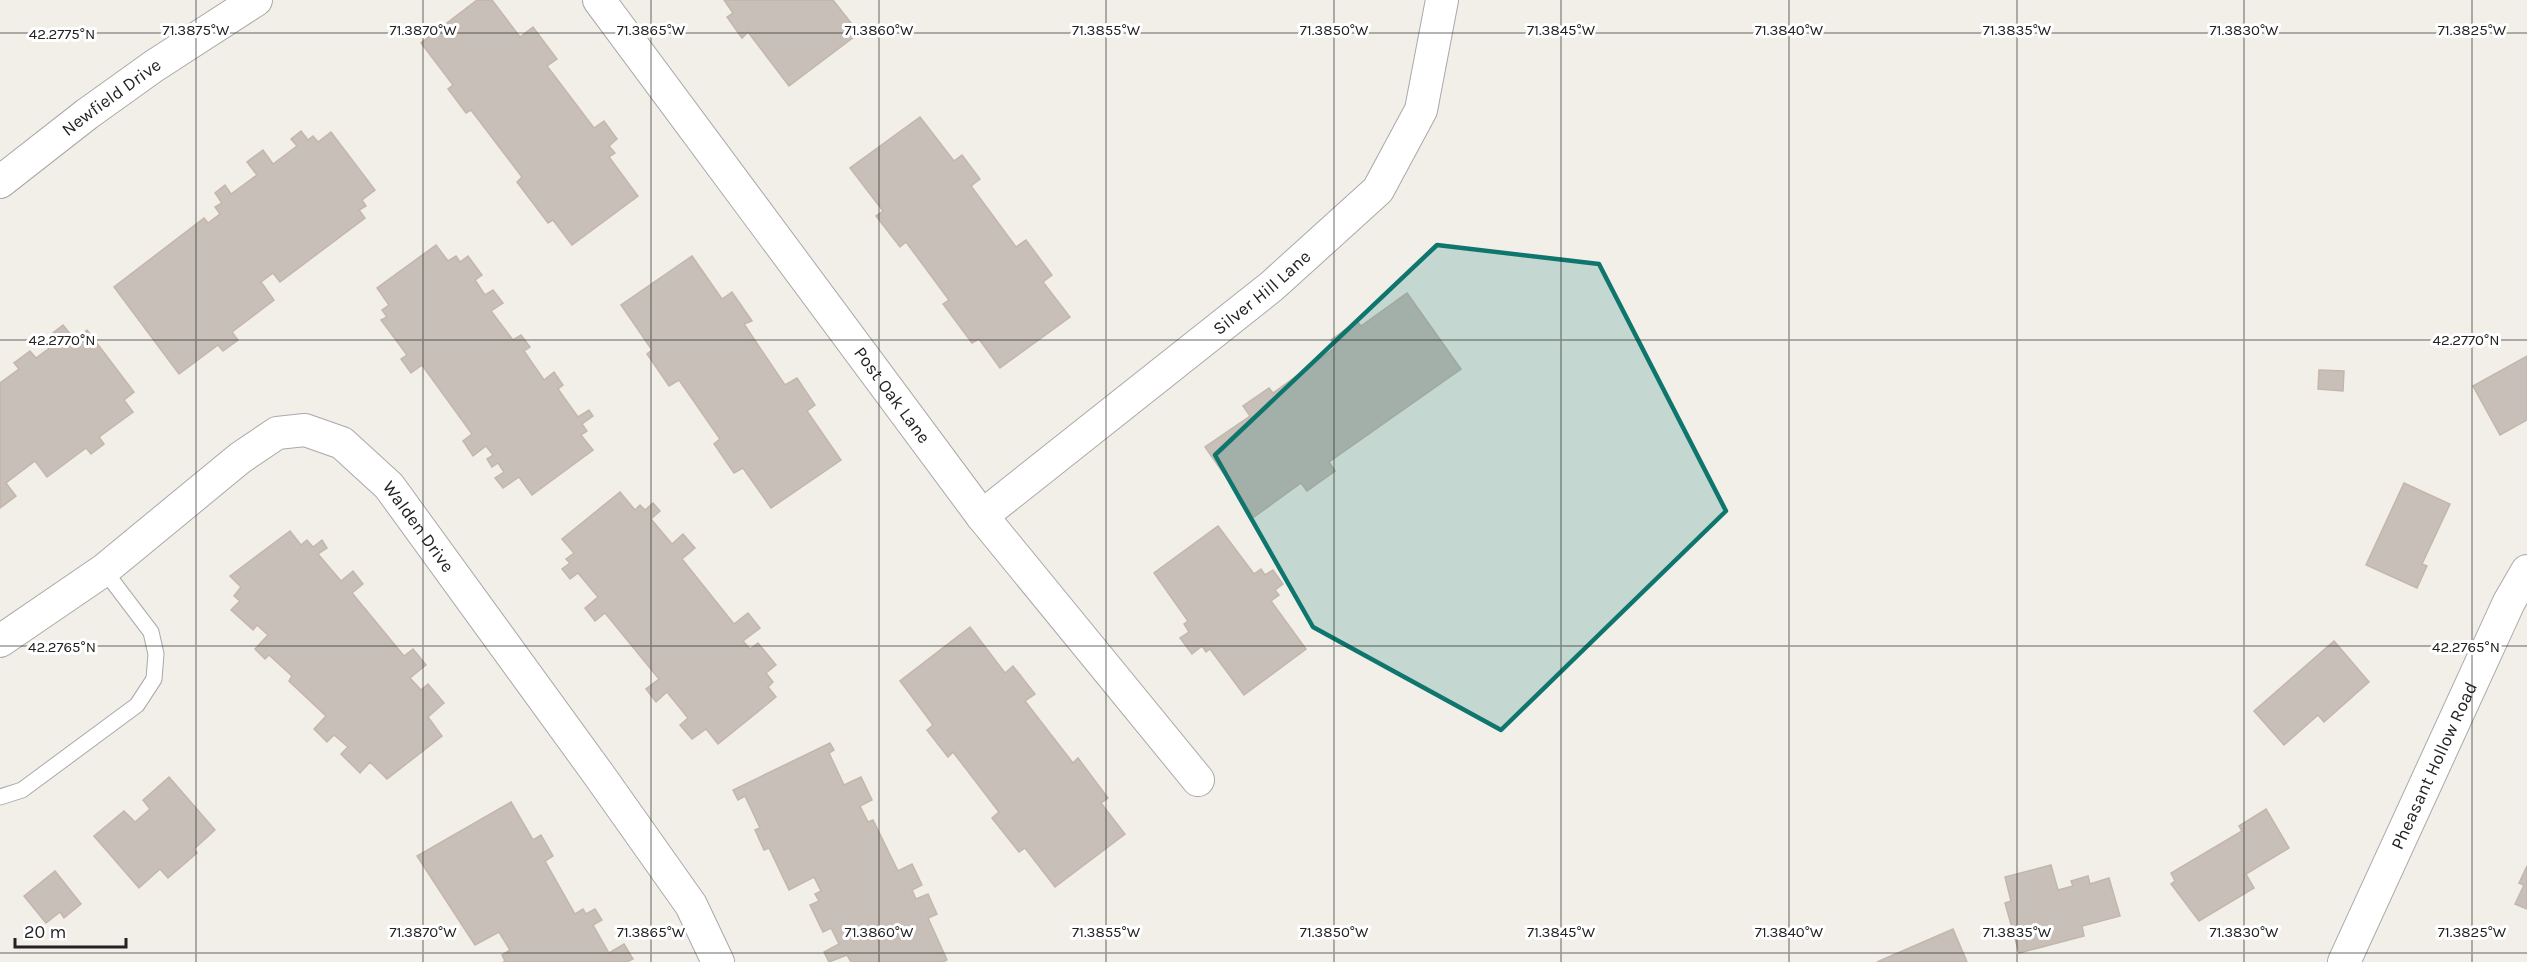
<svg xmlns="http://www.w3.org/2000/svg" width="2527" height="962" font-family="Karla,sans-serif">
  <rect width="100%" height="100%" fill="#f2efe9"/>
  <g fill="#c7bfb8" stroke="#c4b6ab" stroke-width="1.5">
    <path d="M477 0H492L520 37 533 27 557 59 547 66 594 128 604 121 617 139 609 146 615 153 609 157 638 196 572 245 553 220 548 223 517 182 522 177 471 110 466 113 448 89 453 85 421 43Z"/>
    <path d="M724 0H833L859 33 789 86 748 32 742 38 727 17 733 13Z"/>
    <path d="M920 117 954 161 962 155 980 179 971 186 1016 247 1026 240 1052 275 1043 282 1070 317 1000 368 979 339 972 343 943 304 949 300 906 242 900 247 876 216 883 211 850 168Z"/>
    <path d="M301 131 308 140 313 136 318 142 331 132 375 190 362 200 366 206 359 210 365 218 280 282 273 273 261 282 274 300 232 332 238 340 223 351 218 345 179 374 114 287 204 218 208 223 220 214 215 207 222 203 215 193 225 185 231 194 257 175 247 162 263 150 273 164 297 146 291 139Z"/>
    <path d="M436 245 448 261 456 256 460 262 468 256 482 275 475 280 485 295 493 290 503 303 491 311 513 340 521 335 530 347 524 351 544 380 554 372 563 385 558 389 578 417 589 410 593 416 582 424 587 431 581 435 593 450 532 495 519 477 503 488 495 478 504 472 498 463 492 467 487 459 493 455 486 446 473 456 463 441 472 434 422 365 411 373 401 359 407 355 381 320 387 317 382 310 389 305 377 288Z"/>
    <path d="M692 256 722 299 732 292 752 321 744 324 785 385 797 378 815 405 807 411 841 460 771 508 743 468 734 473 714 444 720 439 679 380 669 386 647 354 652 350 621 305Z"/>
    <path d="M1407 293 1461 369 1329 462 1335 471 1307 491 1301 483 1254 517 1205 447 1250 416 1243 406 1269 388 1273 393 1336 347 1331 340 1357 321 1361 326Z"/>
    <path d="M63 325 75 340 87 330 134 392 124 400 133 412 99 437 104 444 91 454 86 448 47 477 35 461 6 483 16 496 0 508V383L19 369 14 363 30 351 36 358 59 341 53 333Z"/>
    <path d="M2527 356V420L2500 435 2473 386Z"/>
    <path d="M2319 370 2344 371 2343 391 2318 389Z"/>
    <path d="M2404 483 2450 504 2422 564 2427 566 2417 588 2366 565Z"/>
    <path d="M620 492 635 510 640 505 645 510 653 503 660 511 651 519 672 544 683 534 695 548 682 559 734 624 748 613 760 628 743 641 750 649 758 643 776 665 766 673 773 682 768 687 776 697 718 744 706 729 692 739 680 725 688 718 667 692 656 702 646 689 659 679 605 613 595 621 585 608 598 597 578 573 570 579 562 569 570 563 566 559 574 553 562 539Z"/>
    <path d="M1218 526 1254 574 1261 569 1265 575 1273 570 1283 584 1275 590 1279 595 1271 601 1306 649 1244 695 1210 649 1206 652 1202 646 1192 654 1180 638 1189 632 1184 624 1188 621 1154 573Z"/>
    <path d="M290 531 301 545 307 540 313 547 322 540 327 548 318 554 341 581 353 571 363 584 352 593 404 656 413 649 426 665 410 678 421 690 428 684 444 703 428 717 442 736 387 779 370 762 360 773 341 754 348 747 334 735 327 742 314 729 326 716 289 681 292 676 269 655 265 659 255 649 268 635 257 625 253 630 231 610 240 601 234 596 241 587 230 576Z"/>
    <path d="M970 627 1005 673 1013 666 1035 694 1025 701 1073 763 1078 758 1108 798 1101 803 1125 834 1055 887 1025 848 1019 852 992 818 999 812 953 752 948 757 927 730 933 725 900 681Z"/>
    <path d="M2334 641 2369 682 2324 722 2318 715 2284 745 2254 711Z"/>
    <path d="M830 743 834 750 829 753 844 785 861 777 872 800 860 806 868 822 873 820 898 871 912 864 922 885 912 890 916 899 928 894 937 914 928 918 947 960 943 962H851L847 955 829 962 824 952 839 944 831 928 823 932 810 905 819 901 815 894 821 891 814 877 789 890 769 848 764 850 755 830 760 828 745 796 738 800 733 790Z"/>
    <path d="M169 777 215 830 194 849 197 853 168 878 160 869 139 888 94 836 124 811 135 822 150 809 143 800Z"/>
    <path d="M511 802 533 840 541 835 553 856 545 861 575 914 583 909 586 914 595 909 602 920 593 925 609 953 624 944 633 959 627 962H503L505 961 502 955 510 950 499 932 475 945 417 856Z"/>
    <path d="M2266 809 2289 848 2246 874 2254 888 2199 921 2171 884 2175 881 2171 873 2242 831 2239 826Z"/>
    <path d="M2051 865 2058 890 2073 886 2071 881 2088 876 2090 884 2109 878 2120 916 2082 926 2084 936 2019 953 2005 903 2011 901 2005 877Z"/>
    <path d="M2527 866V909L2515 904 2524 885 2519 883Z"/>
    <path d="M55 871 81 904 64 918 60 912 46 923 24 896Z"/>
    <path d="M1953 929 1967 962H1877Z"/>
  </g>
  <g fill="none" stroke-linecap="round" stroke-linejoin="round">
    <defs>
      <path id="lane" d="M0 797 22 790 137 705 154 679 156 654 151 632 104 570"/>
      <g id="street">
        <path id="s1" d="M599 0 982 516 1198 780"/>
        <path id="s2" d="M0 182 87 114 154 66 256 0"/>
        <path id="s3" d="M982 516 1272 286 1378 190 1421 110 1442 0"/>
        <path id="s4" d="M0 641 104 570 240 458 277 433 305 430 342 443 389 486 599 775 691 905 718 962"/>
        <path id="s5" d="M2344 962 2509 602 2527 571"/>
      </g>
    </defs>
    <use href="#lane" stroke="#a9a9a9" stroke-width="17"/>
    <use href="#street" stroke="#a9a9a9" stroke-width="34"/>
    <use href="#lane" stroke="#fff" stroke-width="15"/>
    <use href="#street" stroke="#fff" stroke-width="32"/>
  </g>
  <path fill="#0f766e" fill-opacity="0.2" stroke="#0f766e" stroke-width="4.5" stroke-linejoin="round" d="M1437 245 1599 264 1726 511 1501 730 1313 627 1215 455Z"/>
  <path fill="none" stroke="#222" stroke-width="1.5" stroke-opacity="0.45" d="M196 0V962M423 0V962M651 0V962M879 0V962M1106 0V962M1334 0V962M1561 0V962M1789 0V962M2017 0V962M2244 0V962M2472 0V962M0 33H2527M0 340H2527M0 646H2527M0 953H2527"/>
  <g text-anchor="middle" dominant-baseline="central" stroke-width="6" stroke-linejoin="round" paint-order="stroke">
    <g font-size="18" fill="#222" stroke="#fff">
      <text stroke="none"><textPath href="#s2" startOffset="140">Newfield Drive</textPath></text>
      <text stroke="none"><textPath href="#s3" startOffset="358">Silver Hill Lane</textPath></text>
      <text stroke="none"><textPath href="#s1" startOffset="492">Post Oak Lane</textPath></text>
      <text stroke="none"><textPath href="#s4" startOffset="528">Walden Drive</textPath></text>
      <text stroke="none"><textPath href="#s5" startOffset="216">Pheasant Hollow Road</textPath></text>
    </g>
  </g>
  <g font-size="15" text-anchor="middle" fill="#222" stroke="#fff" stroke-width="6" stroke-linejoin="round" paint-order="stroke">
    <text x="196" y="35">71.3875°W</text>
    <text x="423" y="35">71.3870°W</text>
    <text x="651" y="35">71.3865°W</text>
    <text x="879" y="35">71.3860°W</text>
    <text x="1106" y="35">71.3855°W</text>
    <text x="1334" y="35">71.3850°W</text>
    <text x="1561" y="35">71.3845°W</text>
    <text x="1789" y="35">71.3840°W</text>
    <text x="2017" y="35">71.3835°W</text>
    <text x="2244" y="35">71.3830°W</text>
    <text x="2472" y="35">71.3825°W</text>
    <text x="62" y="39">42.2775°N</text>
    <text x="62" y="345">42.2770°N</text>
    <text x="2466" y="345">42.2770°N</text>
    <text x="62" y="652">42.2765°N</text>
    <text x="2466" y="652">42.2765°N</text>
    <text x="423" y="937">71.3870°W</text>
    <text x="651" y="937">71.3865°W</text>
    <text x="879" y="937">71.3860°W</text>
    <text x="1106" y="937">71.3855°W</text>
    <text x="1334" y="937">71.3850°W</text>
    <text x="1561" y="937">71.3845°W</text>
    <text x="1789" y="937">71.3840°W</text>
    <text x="2017" y="937">71.3835°W</text>
    <text x="2244" y="937">71.3830°W</text>
    <text x="2472" y="937">71.3825°W</text>
  </g>
  <path d="M15 938v9h111v-9" fill="none" stroke="#222222" stroke-width="3"/>
  <text x="24" y="938" font-size="18" fill="#222222" stroke="#ffffff" stroke-width="4.5" paint-order="stroke">20 m</text>
</svg>
